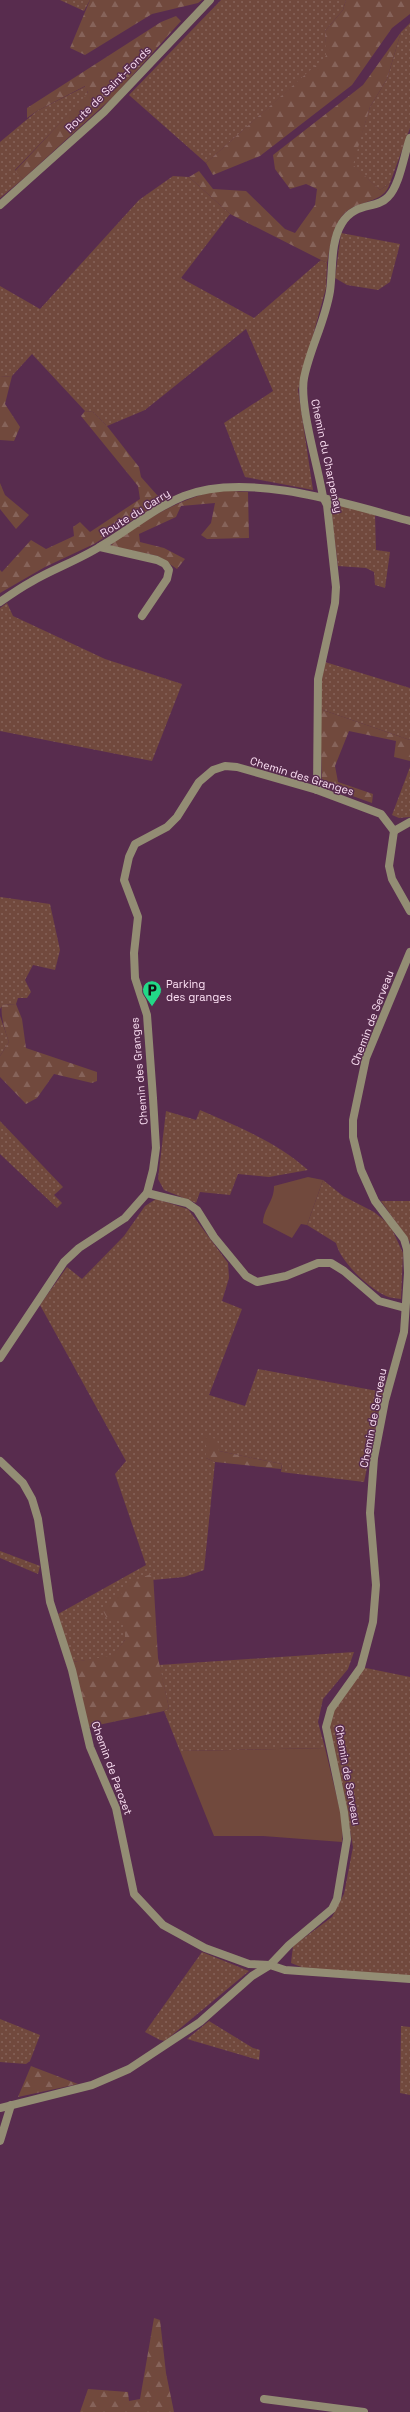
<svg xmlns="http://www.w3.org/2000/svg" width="410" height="2412" font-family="'Space Grotesk',sans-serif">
  <defs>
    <pattern id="grass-dots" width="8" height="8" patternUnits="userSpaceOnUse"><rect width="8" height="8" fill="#71493d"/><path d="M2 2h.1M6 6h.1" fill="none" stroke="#86635a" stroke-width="1.8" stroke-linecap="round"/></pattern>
    <pattern id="forest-firs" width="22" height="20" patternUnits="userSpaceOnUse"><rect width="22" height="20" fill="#71493d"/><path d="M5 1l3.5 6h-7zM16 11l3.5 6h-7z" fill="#86635a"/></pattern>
  </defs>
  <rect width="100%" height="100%" fill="#582c4e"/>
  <g fill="url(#grass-dots)">
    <path d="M60 0H90L84 11Z"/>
    <path d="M221 0H346L343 10 325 31 327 56 206 163 129 95Z"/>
    <path d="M410 23V128L390 183 380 190 352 165 370 107 387 79 401 32Z"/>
    <path d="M86 86 88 94 15 170 23 179 0 198V142L37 111Z"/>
    <path d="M173 176 189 177 230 214 181 278 254 318 321 260 327 263 326 288 298 390 313 490 245 477 224 423 273 391 246 329 145 410 107 426 93 412 85 411 32 354 12 376 0 377V286L40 309 139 200Z"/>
    <path d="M341 233 400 244 390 282 378 290 347 285 335 278Z"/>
    <path d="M335 504 375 514 376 550 390 552 385 588 375 585 374 572 366 568 338 566 331 510Z"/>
    <path d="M7 603 13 616 105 659 182 684 152 761 0 731V608Z"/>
    <path d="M325 662 410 688V740L320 709 322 678Z"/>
    <path d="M410 767V817L399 818 392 815Z"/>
    <path d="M0 897 50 904 60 950 55 970 33 965 25 980 31 992 27 998H18L16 1004 3 1005 0 1009Z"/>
    <path d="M0 1016 9 1042 0 1056Z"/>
    <path d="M200 1110C239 1127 276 1142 308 1170L269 1177 238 1174 230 1195 200 1192 196 1203 164 1190 158 1179 166 1111 196 1120Z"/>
    <path d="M0 1121 63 1187 54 1195 62 1203 57 1208 0 1154Z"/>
    <path d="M323 1180 343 1196 374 1212 390 1225 403 1253 401 1299C396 1298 390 1298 386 1296 368 1288 340 1261 336 1243L307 1225Z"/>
    <path d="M156 1199 188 1209 228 1263 229 1278 222 1301 242 1309 209 1395 245 1406 258 1369 383 1392 364 1482 281 1472 282 1464 219 1451 206 1458 215 1462 204 1570 184 1577 153 1580V1573L125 1622V1640L112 1657 72 1662 58 1614 146 1565 115 1474 126 1461 40 1305 67 1267 82 1279 124 1236 145 1206Z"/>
    <path d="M381 1201H410V1242Z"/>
    <path d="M0 1551 40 1566 38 1574 0 1558Z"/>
    <path d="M354 1652 348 1669 323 1699 318 1722 325 1748 180 1751 164 1711 169 1708 159 1665Z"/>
    <path d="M361 1667 410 1677V1979L316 1973 291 1963 293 1946 332 1917 344 1894 353 1847 347 1813 326 1727 331 1709Z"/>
    <path d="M202 1952 249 1971 165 2041 160 2040 145 2032Z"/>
    <path d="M0 2019 40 2035 30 2061 26 2064 0 2062Z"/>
    <path d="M209 2021 253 2048 260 2050 259 2060 187 2039Z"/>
    <path d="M401 2026 410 2027V2095L400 2093Z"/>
  </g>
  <g fill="url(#forest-firs)">
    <path d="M90 0H202L198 3 152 14 85 55 70 48Z"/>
    <path d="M346 0H410V14L392 28 352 85 260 156 213 175 206 163 326 56 325 31 343 10Z"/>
    <path d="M176 16 181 21 115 95 23 179 15 171 88 93 85 86 37 111 27 118V108L161 22Z"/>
    <path d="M401 32 387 79 370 107 353 165 380 190 390 183C384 205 356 199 343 215 332 227 330 248 327 263L230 214 189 177 199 171 213 189 246 191 285 229 295 233 315 205 317 189 306 184 290 189 275 169 273 155 363 85Z"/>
    <path d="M12 376 5 404 20 427 14 441 0 440V377Z"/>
    <path d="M85 411 93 412 107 426 139 467 141 477 157 495H172L94 544 45 567 0 593V570L2 572 31 540 46 549 74 536 73 527 80 522 90 532 140 499 138 486 81 416Z"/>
    <path d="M0 483 5 495 29 515 16 529 0 509Z"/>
    <path d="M217 490 248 492 249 538 207 539 201 535 211 523 215 503 181 506 176 517 139 534 140 542 164 548 185 559 177 569 158 556 111 546 113 542C148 518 176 501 217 490Z"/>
    <path d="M320 709 410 740V761L394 757 396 741 349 731 335 766 338 782 373 794 372 803 322 785Z"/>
    <path d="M16 1004 22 1019 26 1048 97 1072V1081L92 1083 54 1074 37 1098 26 1104 0 1077V1056L9 1042C5 1031 0 1015 2 1005Z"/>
    <path d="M205 1437 217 1439 219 1451 282 1464 281 1469 215 1462 206 1458Z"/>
    <path d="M153 1573 158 1658 169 1708 164 1711 89 1727 72 1662 112 1656 125 1640V1622L108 1620 102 1609 121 1594 124 1585Z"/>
    <path d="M31 2066 36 2068 78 2084 18 2097Z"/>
    <path d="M154 2318 160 2320 166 2373 174 2412H80L88 2389 128 2392 129 2401 140 2399Z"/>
  </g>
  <g fill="#71493d">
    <path d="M308 1177 323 1180 307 1225 301 1224 292 1238 263 1223C264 1207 274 1202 274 1186Z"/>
    <path d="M325 1748 343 1823 342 1842 263 1836H214L180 1751Z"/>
  </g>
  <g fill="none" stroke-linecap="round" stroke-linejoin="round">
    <g stroke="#938d74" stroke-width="8">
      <path d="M0 205 104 112 210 0"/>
      <path d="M100 547 157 560 165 564 169 570 167 579 142 616"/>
      <path d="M0 602C10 595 20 588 31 582 53 569 79 560 101 546 129 530 154 508 184 496 247 471 348 504 410 521"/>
      <path d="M317 790 318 679 335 603 336 587 327 505 323 497C318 466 299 405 304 378 310 348 325 322 330 291 333 270 330 242 342 223 356 201 376 210 388 197 400 185 404 154 410 138"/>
      <path d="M394 831 389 866 392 879 410 911"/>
      <path d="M394 831 410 822"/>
      <path d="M147 1193 187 1203 197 1210 214 1237 246 1276 257 1282 286 1276 318 1263H331L344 1271 379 1301 405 1308"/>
      <path d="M0 1358 64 1262 79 1248 125 1218 147 1193 153 1170 156 1148 153 1098 147 1015 135 978 134 953 138 917 124 880 129 857 135 844 167 827 177 817 199 782 213 770 225 766 237 767 317 790 381 814 394 831"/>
      <path d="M0 1461 23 1483 32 1499 38 1519 50 1602 72 1670 90 1747 116 1808 134 1894 163 1925 205 1948 249 1964 270 1965 289 1945 332 1909 337 1899 347 1839 344 1812 326 1727 331 1709 361 1667 373 1622 376 1585 370 1513 374 1458 385 1401 404 1332 408 1273 407 1249 404 1239 375 1201 361 1170 353 1137V1120L366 1058 410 952"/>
      <path d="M0 2108 92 2085 129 2069 200 2022 252 1976 270 1965 285 1970 410 1979"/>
      <path d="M0 2141 11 2105"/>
      <path d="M264 2399 364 2412"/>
    </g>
  </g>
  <defs>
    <symbol id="parking-pin" viewBox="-11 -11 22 30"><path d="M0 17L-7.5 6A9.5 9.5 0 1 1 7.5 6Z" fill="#22d887" stroke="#582c4e"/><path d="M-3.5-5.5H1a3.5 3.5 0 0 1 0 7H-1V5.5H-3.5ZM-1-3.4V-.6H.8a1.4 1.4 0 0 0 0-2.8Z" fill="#111"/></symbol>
  </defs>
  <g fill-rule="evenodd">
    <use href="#parking-pin" x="141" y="979" width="22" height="30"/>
  </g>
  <g text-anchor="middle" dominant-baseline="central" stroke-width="3" stroke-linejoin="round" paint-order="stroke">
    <g font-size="11" fill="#fbdff3" stroke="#582c4e">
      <text transform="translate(108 89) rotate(-45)">Route de Saint-Fonds</text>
      <text transform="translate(327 456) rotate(78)">Chemin du Charpenay</text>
      <text transform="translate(135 513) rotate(-32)">Route du Carry</text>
      <text transform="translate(302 776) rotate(17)">Chemin des Granges</text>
      <text transform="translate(372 1018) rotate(-69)">Chemin de Serveau</text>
      <text transform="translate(139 1071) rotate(-95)">Chemin des Granges</text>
      <text transform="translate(373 1418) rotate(-79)">Chemin de Serveau</text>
      <text transform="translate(112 1768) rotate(70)">Chemin de Parozet</text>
      <text transform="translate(348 1775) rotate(80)">Chemin de Serveau</text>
    </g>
    <g font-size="11" fill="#fbdff3" stroke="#582c4e" text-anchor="start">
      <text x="166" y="984">Parking<tspan x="166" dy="13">des granges</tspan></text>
    </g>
  </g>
</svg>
